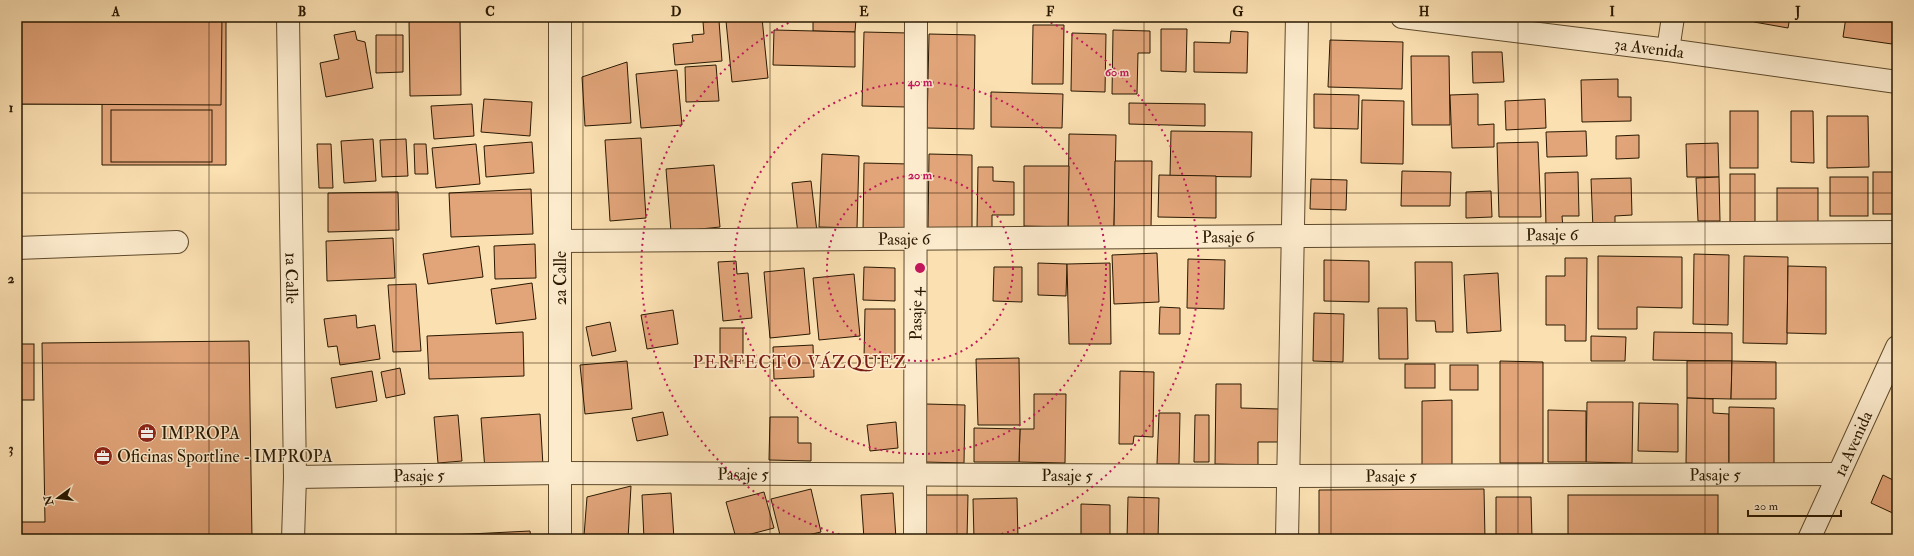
<svg xmlns="http://www.w3.org/2000/svg" width="1914" height="556" font-family="'IM FELL Double Pica',serif">
  <rect width="100%" height="100%" fill="#fbe0b2"/>
  <filter id="stains"><feTurbulence type="fractalNoise" baseFrequency=".005" numOctaves="4"/><feColorMatrix values="0 0 0 0 .2 0 0 0 0 .09 0 0 0 0 .02 0 0 0 .5 -.17"/></filter>
  <radialGradient id="worn" r=".72"><stop offset=".6" stop-color="#630" stop-opacity="0"/><stop offset="1" stop-color="#630" stop-opacity=".3"/></radialGradient>
  <g fill="#e2a57a" stroke="#291800">
    <path d="M17 17H226V165H102V104H17Z"/>
    <path d="M17 17H222L221 105 17 104Z"/>
    <path d="M1755 17H1790L1788 28 1754 22Z"/>
    <path d="M1846 17H1896L1892 44 1843 37Z"/>
    <path d="M762 18 768 78 732 82 726 21Z"/>
    <path d="M813 18 856 19 855 32 813 31Z"/>
    <path d="M460 19 461 95 410 96 409 20Z"/>
    <path d="M719 21 722 61 675 65 673 44 693 42 692 35 704 34 703 22Z"/>
    <path d="M1033 25H1064L1063 84H1032Z"/>
    <path d="M1161 29H1187L1186 72 1161 71Z"/>
    <path d="M774 30 855 32V67L773 65Z"/>
    <path d="M1113 30 1150 31V53H1138L1137 94H1112Z"/>
    <path d="M355 31 357 40 365 42 373 88 326 97 320 63 339 59 334 35Z"/>
    <path d="M1231 31 1248 32 1247 73 1194 72V42L1230 43Z"/>
    <path d="M864 32 909 33 907 107 862 106Z"/>
    <path d="M1072 33 1106 34 1105 92 1071 91Z"/>
    <path d="M929 34 975 35 974 129 927 128Z"/>
    <path d="M376 35H403V72L376 73Z"/>
    <path d="M1330 40 1403 42 1402 89 1328 87Z"/>
    <path d="M1472 52H1502L1504 82 1473 83Z"/>
    <path d="M1411 56H1449L1450 125H1412Z"/>
    <path d="M627 62 631 123 585 126 582 77Z"/>
    <path d="M716 65 719 101 686 102 685 67Z"/>
    <path d="M677 70 682 125 641 128 636 74Z"/>
    <path d="M1618 79V97H1631V121L1582 122 1581 80Z"/>
    <path d="M991 92 1063 94 1062 128 991 127Z"/>
    <path d="M1314 94 1359 95 1358 129 1314 128Z"/>
    <path d="M1478 94V125L1494 124V147L1452 148 1450 95Z"/>
    <path d="M484 99 532 102 530 136 481 132Z"/>
    <path d="M1545 99 1546 128 1506 130 1505 101Z"/>
    <path d="M1362 100 1404 101 1403 164 1361 163Z"/>
    <path d="M1129 103 1205 104V126L1129 124Z"/>
    <path d="M472 104 474 136 434 139 431 106Z"/>
    <rect x="111" y="110" width="101" height="52"/>
    <rect x="1730" y="111" width="28" height="57"/>
    <path d="M1791 111H1813L1814 163 1791 162Z"/>
    <path d="M1827 116H1868L1869 167 1827 168Z"/>
    <path d="M1171 131 1252 132 1251 177 1170 176Z"/>
    <path d="M1586 131 1587 156 1547 157 1546 132Z"/>
    <path d="M1069 134 1116 135 1114 228 1068 227Z"/>
    <path d="M1639 135V158L1616 159V136Z"/>
    <path d="M641 138 646 218 610 221 605 140Z"/>
    <path d="M373 139 376 181 344 183 341 141Z"/>
    <path d="M406 139 408 176 382 177 380 140Z"/>
    <path d="M532 142 534 173 486 177 484 146Z"/>
    <path d="M1538 142 1541 217H1499L1497 143Z"/>
    <path d="M1718 143 1719 177H1687L1686 144Z"/>
    <path d="M317 144H331L333 188H319Z"/>
    <path d="M414 144H426L428 174H415Z"/>
    <path d="M476 144 480 184 436 188 432 148Z"/>
    <path d="M822 154 859 156 857 228 819 227Z"/>
    <path d="M929 154 972 155V230L928 229Z"/>
    <path d="M1115 161H1152L1151 229 1114 228Z"/>
    <path d="M864 163 910 164 909 233 863 232Z"/>
    <path d="M714 165 720 227 671 232 666 169Z"/>
    <path d="M1024 166H1069L1068 227 1024 226Z"/>
    <path d="M978 167H993V181L1014 182V215H992V229H977Z"/>
    <path d="M1402 171 1451 172 1450 206H1401Z"/>
    <path d="M1578 172 1579 216H1562L1563 228 1546 229 1545 173Z"/>
    <rect x="1873" y="172" width="24" height="42"/>
    <rect x="1730" y="174" width="25" height="58"/>
    <path d="M1159 175 1216 176V218L1158 217Z"/>
    <path d="M1719 177 1720 221H1698L1696 178Z"/>
    <rect x="1830" y="177" width="38" height="39"/>
    <path d="M1631 178 1632 215 1615 216V230H1593L1591 179Z"/>
    <path d="M1311 179 1347 180 1346 210 1310 209Z"/>
    <path d="M811 181 817 232 798 234 792 183Z"/>
    <rect x="1777" y="188" width="41" height="44"/>
    <path d="M531 189 533 234 451 237 449 193Z"/>
    <path d="M1491 191 1492 217 1466 218V192Z"/>
    <path d="M398 192 399 230 328 232V193Z"/>
    <path d="M393 238 395 278 327 281 326 241Z"/>
    <path d="M535 244 536 278 495 279 494 246Z"/>
    <path d="M479 246 483 277 428 284 423 254Z"/>
    <path d="M1157 253 1159 302 1114 304 1112 255Z"/>
    <path d="M1694 254 1729 255 1728 325 1693 324Z"/>
    <path d="M1598 256 1682 257V308L1637 307V329H1598Z"/>
    <path d="M1744 256 1788 257 1787 344 1743 343Z"/>
    <path d="M1565 258H1587L1586 341H1565V325H1546V276H1565Z"/>
    <path d="M1188 259 1225 260 1224 309 1187 308Z"/>
    <path d="M1324 260 1369 261V302L1324 301Z"/>
    <path d="M736 261 737 274 748 273 752 318 723 321 718 262Z"/>
    <path d="M1415 262H1452L1453 332H1436L1435 321H1416Z"/>
    <path d="M1038 263 1067 264 1066 296 1038 295Z"/>
    <path d="M1110 263 1111 344H1069L1067 264Z"/>
    <path d="M1788 266 1826 267V334L1787 333Z"/>
    <path d="M864 267 895 268V301L863 300Z"/>
    <path d="M994 267H1022V302L993 301Z"/>
    <path d="M804 268 810 334 770 338 764 272Z"/>
    <path d="M1498 273 1501 331 1467 333 1464 275Z"/>
    <path d="M854 274 860 336 819 340 813 278Z"/>
    <path d="M532 283 536 319 496 324 491 289Z"/>
    <path d="M416 284 421 351 393 352 388 285Z"/>
    <path d="M1160 307 1180 308V334H1159Z"/>
    <path d="M1378 308H1407L1408 359H1379Z"/>
    <path d="M865 309H895V359L864 358Z"/>
    <path d="M673 310 678 344 647 349 641 315Z"/>
    <path d="M1314 313 1344 314 1343 362 1313 361Z"/>
    <path d="M356 315 357 328 375 325 380 359 340 365 337 346 328 347 324 319Z"/>
    <path d="M610 322 616 351 592 356 586 327Z"/>
    <rect x="720" y="328" width="23" height="33"/>
    <path d="M523 332 524 376 429 379 427 336Z"/>
    <path d="M1654 332 1732 333V361L1653 360Z"/>
    <path d="M1591 336 1626 337 1625 361H1591Z"/>
    <path d="M249 341 252 539H17V522H45L42 343Z"/>
    <rect x="17" y="344" width="17" height="56"/>
    <path d="M813 345 814 377 774 379 773 347Z"/>
    <path d="M1019 358 1020 425H978L976 359Z"/>
    <path d="M627 361 632 409 585 414 580 365Z"/>
    <path d="M1500 361 1543 362V463H1500Z"/>
    <path d="M1687 361H1732L1731 399 1687 398Z"/>
    <path d="M1732 361 1776 362V399H1731Z"/>
    <rect x="1405" y="364" width="30" height="24"/>
    <rect x="1450" y="365" width="28" height="25"/>
    <path d="M400 368 405 394 386 398 381 372Z"/>
    <path d="M372 371 377 401 336 408 331 378Z"/>
    <path d="M1120 371 1154 372 1153 437 1134 436 1133 444H1119Z"/>
    <path d="M1216 384H1241V408L1279 409V442H1258V465L1215 464Z"/>
    <path d="M1034 394H1066L1065 463 1019 462 1020 429H1034Z"/>
    <path d="M1687 398 1713 399V413L1729 414V464L1686 463Z"/>
    <path d="M1452 400V465H1422V401Z"/>
    <path d="M1587 402H1633L1632 463 1586 462Z"/>
    <path d="M1639 403 1678 404V452L1638 451Z"/>
    <path d="M926 404 965 405 964 463 925 462Z"/>
    <path d="M1729 407 1774 408V464H1729Z"/>
    <path d="M1548 410 1586 411V462H1548Z"/>
    <path d="M663 412 668 435 637 441 632 418Z"/>
    <path d="M1159 413H1180L1179 464H1157Z"/>
    <path d="M540 414 543 466 485 470 481 418Z"/>
    <path d="M458 415 462 461 438 463 434 417Z"/>
    <path d="M1195 415H1209V462H1194Z"/>
    <path d="M770 417H798V443H811V461L769 460Z"/>
    <path d="M896 422 898 448 870 451 867 425Z"/>
    <path d="M974 428 1020 429 1019 462H974Z"/>
    <path d="M1883 475 1897 482V515L1871 503Z"/>
    <path d="M631 486 628 539 584 536 587 497Z"/>
    <path d="M811 489 821 532 790 539H781L771 499Z"/>
    <path d="M1484 489 1485 539H1319V490Z"/>
    <path d="M764 492 774 528 736 538 726 502Z"/>
    <path d="M671 493 674 539H644L642 495Z"/>
    <path d="M893 493 896 539H864L861 495Z"/>
    <path d="M924 495H968L967 539H923Z"/>
    <rect x="1568" y="495" width="150" height="44"/>
    <path d="M1128 497 1159 498 1158 539H1127Z"/>
    <path d="M1496 497H1531L1532 539H1496Z"/>
    <path d="M1017 498 1018 539H974L973 499Z"/>
    <path d="M1081 504 1110 505V539H1081Z"/>
    <path d="M530 531 531 539H450V535Z"/>
  </g>
  <g fill="none" stroke-linecap="round" stroke-linejoin="round">
    <defs>
      <g id="minor">
        <path id="s1" d="M288 17 295 477 293 539"/>
        <path id="s2" d="M1402 17 1668 50 1897 82"/>
        <path d="M1668 50 1673 17"/>
        <path id="s3" d="M560 241 1897 232"/>
        <path d="M17 248 177 242"/>
        <path id="s4" d="M295 477 560 473 1288 476 1838 474"/>
        <path d="M560 539V17"/>
        <path id="s5" d="M915 539 916 17"/>
        <path d="M1287 539 1297 17"/>
        <path id="s6" d="M1809 539 1897 347"/>
      </g>
    </defs>
    <use href="#minor" stroke="#5e4a2c" stroke-width="24"/>
    <use href="#minor" stroke="#fcebcd" stroke-width="22"/>
  </g>
  <path fill="none" stroke="#291800" stroke-width="1" stroke-opacity="0.55" d="M209 17V539M396 17V539M583 17V539M770 17V539M957 17V539M1144 17V539M1331 17V539M1518 17V539M1705 17V539M17 193H1897M17 363H1897"/>
  <g fill="none" stroke="#c2185b" stroke-width="2" stroke-dasharray="2 4">
    <circle cx="920" cy="268" r="93"/>
    <circle cx="920" cy="268" r="186"/>
    <path d="M857 539A278 278 0 0 1 800 17M1040 17A278 278 0 0 1 983 539"/>
  </g>
  <defs>
    <symbol id="office-disc" viewBox="-11 -11 22 22"><circle r="9.5" fill="#8f2418" stroke="#fcebcd"/><path d="M-6-3h4V-5.5h4V-3h4V5H-6ZM-1-4.5V-3h2v-1.5ZM-6 0V1H6V0Z" fill="#fff"/></symbol>
  </defs>
  <g fill-rule="evenodd">
    <use href="#office-disc" x="136" y="422" width="22" height="22"/>
    <use href="#office-disc" x="92" y="445" width="22" height="22"/>
  </g>
  <g text-anchor="middle" dominant-baseline="central" stroke-width="3" stroke-linejoin="round" paint-order="stroke">
    <g font-size="17" fill="#291800" stroke="#fcebcd">
      <text stroke="none"><textPath href="#s2" startOffset="249">3a Avenida</textPath></text>
      <text stroke="none"><textPath href="#s3" startOffset="992">Pasaje 6</textPath></text>
      <text stroke="none"><textPath href="#s3" startOffset="668">Pasaje 6</textPath></text>
      <text stroke="none"><textPath href="#s3" startOffset="344">Pasaje 6</textPath></text>
      <text stroke="none"><textPath href="#s1" startOffset="261">1a Calle</textPath></text>
      <text transform="translate(560 278) rotate(-90)">2a Calle</text>
      <text stroke="none"><textPath href="#s5" startOffset="225">Pasaje 4</textPath></text>
      <text stroke="none"><textPath href="#s6" startOffset="105">1a Avenida</textPath></text>
      <text stroke="none"><textPath href="#s4" startOffset="448">Pasaje 5</textPath></text>
      <text stroke="none"><textPath href="#s4" startOffset="772">Pasaje 5</textPath></text>
      <text stroke="none"><textPath href="#s4" startOffset="1420">Pasaje 5</textPath></text>
      <text stroke="none"><textPath href="#s4" startOffset="124">Pasaje 5</textPath></text>
      <text stroke="none"><textPath href="#s4" startOffset="1096">Pasaje 5</textPath></text>
    </g>
    <g font-size="17" fill="#291800" stroke="#fcebcd" text-anchor="start">
      <text x="161" y="433">IMPROPA</text>
      <text x="117" y="456">Oficinas Sportline - IMPROPA</text>
    </g>
    <g font-size="18" letter-spacing="1" fill="#7a1f14" stroke="#fcebcd">
      <text x="800" y="362">PERFECTO VÁZQUEZ</text>
    </g>
  </g>
  <circle cx="920" cy="268" r="6" fill="#c2185b" stroke="#fcebcd" stroke-width="2"/>
  <g font-size="12" text-anchor="middle" font-weight="bold" fill="#c2185b" stroke="#fcebcd" stroke-width="3" stroke-linejoin="round" paint-order="stroke">
    <text x="1117" y="76">60 m</text>
    <text x="920" y="86">40 m</text>
    <text x="920" y="179">20 m</text>
  </g>
  <rect width="1914" height="556" fill="none" stroke="#fbe0b2" stroke-width="44"/>
  <g transform="translate(58 498) rotate(255)" stroke="#fcebcd" stroke-width="3" paint-order="stroke">
  <path d="M0-3L7 15L0 10L-7 15Z" fill="#291800"/>
  <text y="-6" font-size="11" font-weight="bold" text-anchor="middle" fill="#291800">N</text>
  </g>
  <path d="M1748 510v6h93v-6" fill="none" stroke="#291800" stroke-width="2"/>
  <text x="1754" y="510" font-size="12" fill="#291800" stroke="#fcebcd" stroke-width="3" paint-order="stroke">20 m</text>
  <rect x="22" y="22" width="1870" height="512" fill="none" stroke="#291800" stroke-width="1.5"/>
  <g font-size="13" text-anchor="middle" font-weight="bold" fill="#291800">
    <text x="116" y="16">A</text>
    <text x="302" y="16">B</text>
    <text x="490" y="16">C</text>
    <text x="676" y="16">D</text>
    <text x="864" y="16">E</text>
    <text x="1050" y="16">F</text>
    <text x="1238" y="16">G</text>
    <text x="1424" y="16">H</text>
    <text x="1612" y="16">I</text>
    <text x="1798" y="16">J</text>
    <text x="11" y="112">1</text>
    <text x="11" y="283">2</text>
    <text x="11" y="453">3</text>
  </g>
  <rect width="100%" height="100%" filter="url(#stains)"/>
  <rect width="100%" height="100%" fill="url(#worn)"/>
</svg>
